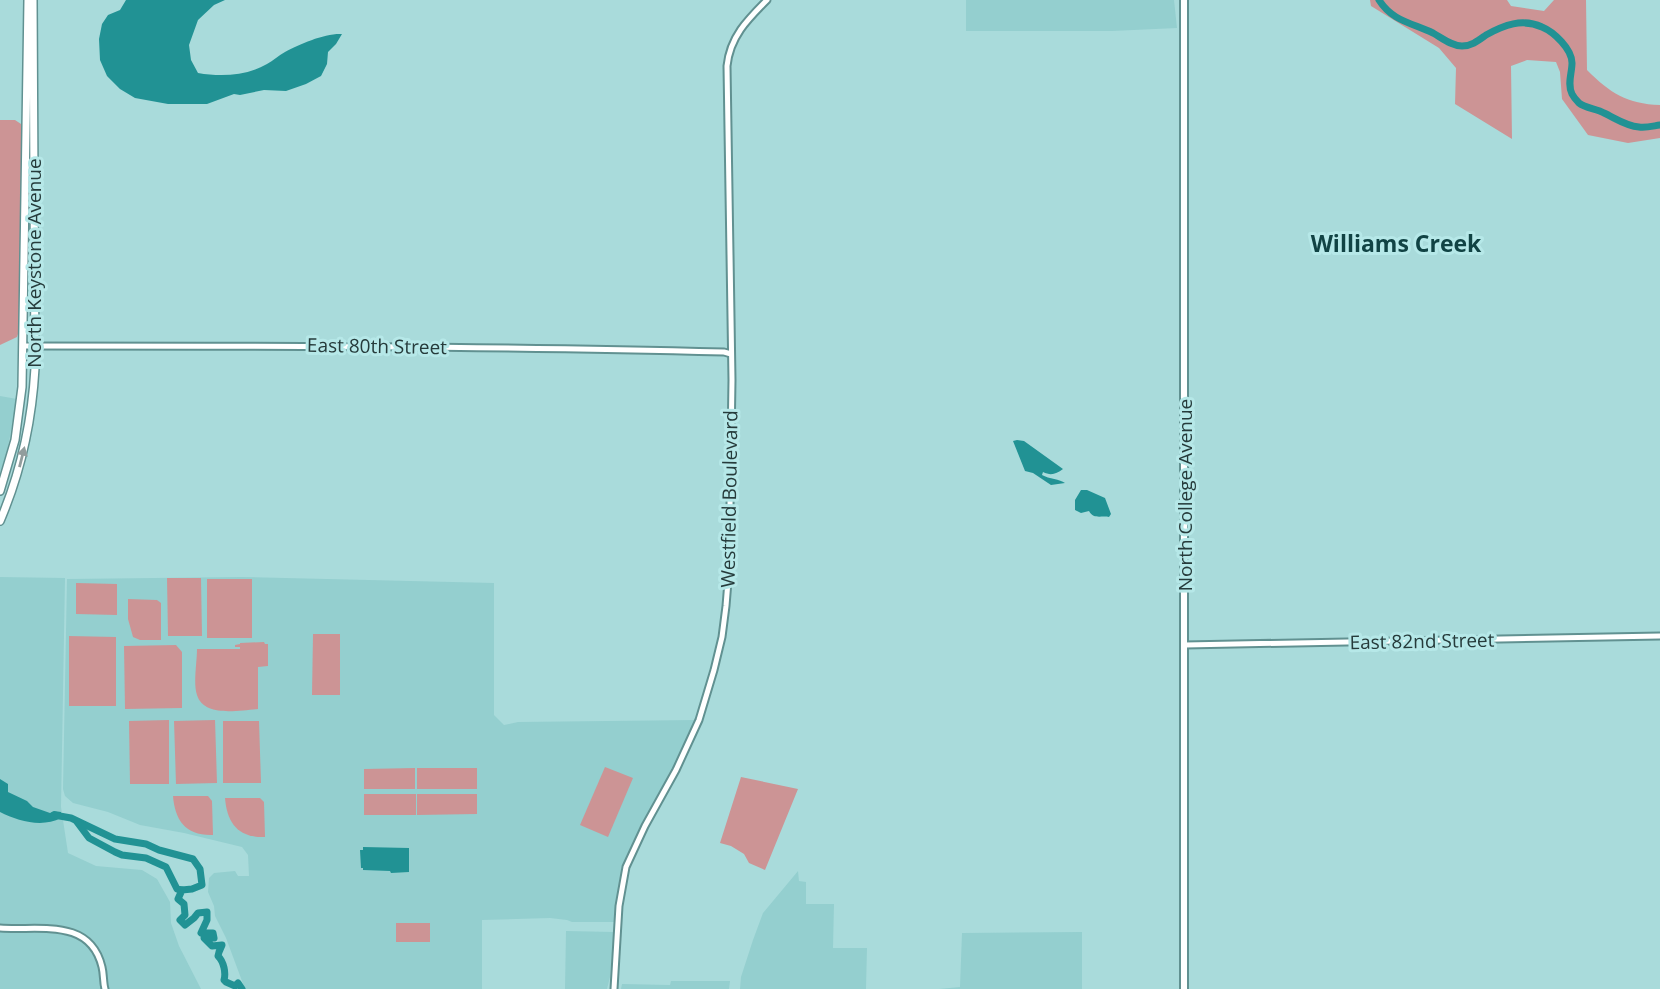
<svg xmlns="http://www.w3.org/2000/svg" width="1660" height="989" font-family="'Open Sans',sans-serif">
  <rect width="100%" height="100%" fill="#a9dbdb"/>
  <g fill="#94cfcf">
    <path d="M966 0H1174L1177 28 1112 31H966Z"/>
    <path d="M0 396 17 399 7 452 0 473Z"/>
    <path d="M0 577 65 578 61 807 68 853 96 866 142 870 157 879 170 902 171 923 179 946 201 989H0Z"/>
    <path d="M241 577 494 583V715L504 725 518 722 696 720 678 760 645 820 622 867 617 895 615 922H572L567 920 550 918 482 920V989H245L226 938 215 916 214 906 208 892 209 878 214 873 235 871 238 876H249L248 855 242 847 184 833 140 825 108 812 73 803 65 796 63 789 67 579Z"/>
    <path d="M798 871 799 881 806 882V904H834L833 948H867L866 989H740L741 977 753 940 763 913Z"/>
    <path d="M566 931 614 932 610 977 607 989H565Z"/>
    <path d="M1082 932V989H939L960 987 962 933Z"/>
    <path d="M671 981H730L729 989H621L622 984 670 985Z"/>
  </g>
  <g fill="#cc9495">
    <path d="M1370 0H1507L1511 6 1544 11 1554 0H1586L1587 70C1610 93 1627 104 1660 105V138L1628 143 1588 135 1562 99 1560 72 1556 62 1527 60 1511 66 1512 139 1455 104 1456 68 1439 48 1371 6Z"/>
    <path d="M0 120H15L21 124 22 229 19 331 17 337 0 345Z"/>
    <path d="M167 578H201L202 636H168Z"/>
    <rect x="207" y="579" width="45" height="59"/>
    <path d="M76 583 117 584V615L76 614Z"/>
    <path d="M128 599 157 600 161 603V640H140L133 637 128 619Z"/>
    <path d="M313 634H340V695H312Z"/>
    <path d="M69 636 116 637V706H69Z"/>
    <path d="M264 642 265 644H268V666L258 667V709C240 710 204 718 197 695 193 684 197 662 197 649H240V647H235V645L240 644V643Z"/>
    <path d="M176 645 182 652V708L125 709 124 646Z"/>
    <path d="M169 720V784H130L129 721Z"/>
    <path d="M215 720 217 783 176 784 174 721Z"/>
    <path d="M223 721H259L261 783H223Z"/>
    <path d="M605 767 633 778 608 837 580 825Z"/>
    <path d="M415 768V789H364V769Z"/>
    <rect x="417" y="768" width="60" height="21"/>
    <path d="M741 777 798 789 765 870 749 863 744 854 731 846 720 843Z"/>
    <rect x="364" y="794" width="52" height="21"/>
    <path d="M417 794H477V814L417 815Z"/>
    <path d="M173 796H208L212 801 213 835C186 836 175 821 173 796Z"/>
    <path d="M225 798H260L264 802 265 837C238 838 227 823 225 798Z"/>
    <rect x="396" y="923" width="34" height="19"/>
  </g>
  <g fill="#219294">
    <path d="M126 0H225L214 5 198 20 189 45 191 60 198 73C221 77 246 76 267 64 273 61 279 55 285 52 300 44 325 33 342 34L336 44 328 52 327 64 321 76 306 84 286 91 264 90 240 95 234 94 207 104H168L135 98 120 89 107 76 100 60 99 39 102 24 108 15 120 10Z"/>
    <path d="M1017 440 1024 441 1063 469C1056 474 1051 476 1043 472L1042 475C1049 479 1060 479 1065 483L1051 485 1033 473 1025 471 1013 441Z"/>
    <path d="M1081 490H1087L1105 498 1111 514 1109 517C1102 515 1094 520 1089 511L1081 513 1075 510V500Z"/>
    <path d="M0 779 8 784V792L27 801 33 807 50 813 54 811 61 812V818C42 828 18 821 0 812Z"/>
    <path d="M363 847 409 848V872L391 873 390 871 363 870V868H361L360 850H363Z"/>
  </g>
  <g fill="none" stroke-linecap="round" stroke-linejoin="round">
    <g stroke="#219294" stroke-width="7">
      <path d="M1379 0C1392 21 1412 23 1433 33 1442 38 1451 46 1462 46 1472 46 1479 40 1486 35 1504 25 1522 18 1542 27 1554 32 1572 49 1572 63 1572 73 1567 84 1572 94 1574 98 1577 101 1579 103 1585 108 1597 109 1604 113 1615 118 1626 126 1639 127 1646 128 1653 126 1660 125"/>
      <path d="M54 815 71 818 115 839 146 844 159 850 193 859 200 869 202 885 192 889 182 890 178 899 184 904 185 915 180 920 185 925 194 918 198 913 207 912V920L201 933H213L214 938H204L212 946 222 945 219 952 218 956C224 962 226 973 224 980L226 982 235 986 238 983 242 989"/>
      <path d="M77 822 89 838 115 852 122 855 146 858 166 867 177 889 182 890"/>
    </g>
    <defs>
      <g id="tertiary">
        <path d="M23 346C257 346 491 346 724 352L731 354"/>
        <path d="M1185 645 1660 636"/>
        <path d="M0 928C38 931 90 917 102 967 104 975 103 982 105 989"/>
        <path d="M614 989 619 906 626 867 645 826 676 770 699 720 714 670 722 637 726 606 729 569 732 380 727 66C730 37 747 20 767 0"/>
      </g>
      <path id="secondary" d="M1184 989V0"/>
      <g id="primary">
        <path d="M0 491 15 440 22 387 28 0"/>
        <path d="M0 521C21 472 32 421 35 368L33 0"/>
      </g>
    </defs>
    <use href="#tertiary" stroke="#619191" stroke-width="9"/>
    <use href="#secondary" stroke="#619191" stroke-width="10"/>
    <use href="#primary" stroke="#619191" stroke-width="10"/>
    <use href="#tertiary" stroke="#fff" stroke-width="5"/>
    <use href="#secondary" stroke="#fff" stroke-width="6"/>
    <use href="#primary" stroke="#fff" stroke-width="7"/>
  </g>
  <defs><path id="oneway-solid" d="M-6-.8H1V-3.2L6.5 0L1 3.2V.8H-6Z" transform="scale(1.75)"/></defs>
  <use fill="#929d9d" href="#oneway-solid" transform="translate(22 457) rotate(-76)"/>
  <g text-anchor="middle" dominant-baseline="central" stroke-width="6" stroke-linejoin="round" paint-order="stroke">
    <g font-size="19" fill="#263b3b" stroke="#b6e8e8">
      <text transform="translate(34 263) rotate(-90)">North Keystone Avenue</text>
      <text transform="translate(377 346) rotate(1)">East 80th Street</text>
      <text transform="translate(1185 495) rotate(-90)">North College Avenue</text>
      <text transform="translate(729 499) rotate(-89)">Westfield Boulevard</text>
      <text transform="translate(1422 641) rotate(-1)">East 82nd Street</text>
    </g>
    <g font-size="23" font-weight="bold" fill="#114344" stroke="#b6e8e8">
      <text x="1396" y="243">Williams Creek</text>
    </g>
  </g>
</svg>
